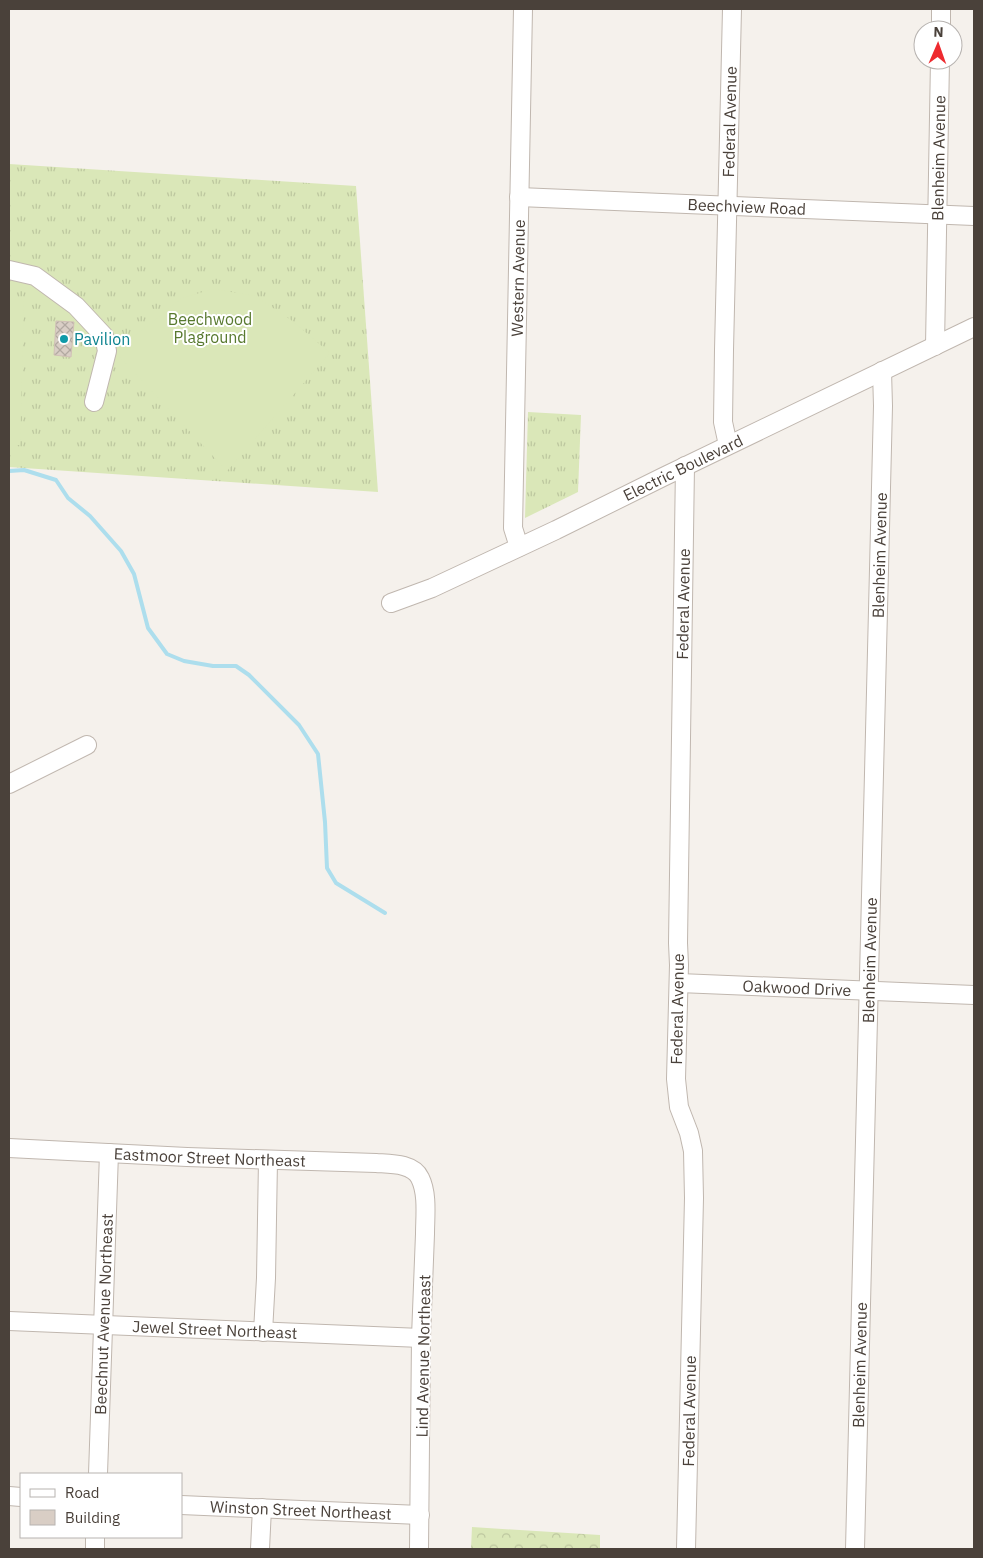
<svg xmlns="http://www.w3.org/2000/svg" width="983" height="1558" font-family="'IBM Plex Sans',sans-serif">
  <defs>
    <pattern id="grass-tufts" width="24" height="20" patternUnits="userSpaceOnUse" patternTransform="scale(1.25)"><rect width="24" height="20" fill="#dae7b8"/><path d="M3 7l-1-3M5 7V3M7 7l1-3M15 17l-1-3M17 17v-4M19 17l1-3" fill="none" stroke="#bdc79f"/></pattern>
    <pattern id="forest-crowns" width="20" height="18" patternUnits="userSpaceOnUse" patternTransform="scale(1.25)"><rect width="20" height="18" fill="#dae7b8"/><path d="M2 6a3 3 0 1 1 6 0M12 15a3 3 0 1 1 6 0" fill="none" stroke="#bdc79f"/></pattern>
    <pattern id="building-cross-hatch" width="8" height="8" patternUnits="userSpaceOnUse" patternTransform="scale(1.25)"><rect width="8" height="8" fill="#d9cec5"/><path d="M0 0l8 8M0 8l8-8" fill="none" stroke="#b2a9a1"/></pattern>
  </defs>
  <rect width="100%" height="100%" fill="#f5f1ec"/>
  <g fill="url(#grass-tufts)">
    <path d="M9 164 356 186 378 492 9 467Z"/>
    <path d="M528 412 581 415 578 492 525 518Z"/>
  </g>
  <path fill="url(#forest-crowns)" d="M472 1527 600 1535V1549H471Z"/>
  <g fill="#dae7b8">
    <path d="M213 289 255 296 291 320 330 353 227 471 115 352 182 298Z"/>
    <path d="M9 299 24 300 20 445H9Z"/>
  </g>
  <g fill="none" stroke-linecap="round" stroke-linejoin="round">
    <path stroke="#addeed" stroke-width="4" d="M9 471 24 470 56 480 68 498 90 516 121 551 134 574 148 628 167 654 184 661 213 666H236L249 675 299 725 318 754 325 822 327 868 336 883 385 913"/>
  </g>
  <path fill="url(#building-cross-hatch)" stroke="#d1c1b6" d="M56 321 74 322 71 357 54 355Z"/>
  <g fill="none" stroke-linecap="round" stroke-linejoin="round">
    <defs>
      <g id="minor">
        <path d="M941 30V9"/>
        <path id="s1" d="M519 197 974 216"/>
        <path d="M9 270 35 276 76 306 104 336 107 351 94 402"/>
        <path id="s2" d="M935 346 940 60"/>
        <path id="s3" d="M728 445 723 422 724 350 732 9"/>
        <path d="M685 466 678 943 679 965 676 1079 679 1107 689 1133 693 1151 694 1198 686 1549"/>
        <path id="s4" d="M519 547 513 528 523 9"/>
        <path id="s5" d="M391 603 432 588 556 530 663 477 974 327"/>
        <path d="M9 784 87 745"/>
        <path id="s6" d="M679 983 974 995"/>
        <path id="s7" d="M9 1148 187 1157 376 1163C390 1164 413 1163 420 1178 428 1194 425 1217 425 1234 424 1268 422 1303 421 1337 420 1408 420 1478 419 1549"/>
        <path id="s8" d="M9 1321 421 1338"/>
        <path d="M263 1332 266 1278 268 1160"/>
        <path id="s9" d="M98 1474 109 1153"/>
        <path d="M9 1496 21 1497"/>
        <path id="s10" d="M181 1505 420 1515"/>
        <path d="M95 1549V1537"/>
        <path d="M260 1549 262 1508"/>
        <path id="s11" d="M855 1549 883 406 882 371"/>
      </g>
    </defs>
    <use href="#minor" stroke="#c0b7af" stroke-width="20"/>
    <use href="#minor" stroke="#fff" stroke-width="18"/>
  </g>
  <circle fill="#0f9aa8" stroke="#fff" stroke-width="2" cx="64" cy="339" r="5"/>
  <g text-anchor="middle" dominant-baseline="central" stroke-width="4" stroke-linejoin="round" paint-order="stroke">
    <g font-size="16" fill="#4a413a" stroke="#fff">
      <text stroke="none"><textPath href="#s3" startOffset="324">Federal Avenue</textPath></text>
      <text stroke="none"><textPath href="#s2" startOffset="188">Blenheim Avenue</textPath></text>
      <text stroke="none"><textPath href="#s1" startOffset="228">Beechview Road</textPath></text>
      <text stroke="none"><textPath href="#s4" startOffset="270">Western Avenue</textPath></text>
      <text stroke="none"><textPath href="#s5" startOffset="322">Electric Boulevard</textPath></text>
      <text stroke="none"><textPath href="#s11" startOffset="994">Blenheim Avenue</textPath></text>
      <text transform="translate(683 604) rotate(-89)">Federal Avenue</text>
      <text stroke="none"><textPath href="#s11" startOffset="589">Blenheim Avenue</textPath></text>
      <text stroke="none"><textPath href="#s6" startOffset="118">Oakwood Drive</textPath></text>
      <text transform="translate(677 1009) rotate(-89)">Federal Avenue</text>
      <text stroke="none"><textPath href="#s7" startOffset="201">Eastmoor Street Northeast</textPath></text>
      <text stroke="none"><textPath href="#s9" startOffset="160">Beechnut Avenue Northeast</textPath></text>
      <text stroke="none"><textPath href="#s8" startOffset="206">Jewel Street Northeast</textPath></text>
      <text transform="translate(423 1356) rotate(-89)">Lind Avenue Northeast</text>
      <text stroke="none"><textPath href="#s11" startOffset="184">Blenheim Avenue</textPath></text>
      <text transform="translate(689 1411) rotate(-89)">Federal Avenue</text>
      <text stroke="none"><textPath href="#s10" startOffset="120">Winston Street Northeast</textPath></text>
    </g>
    <g font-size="16" fill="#58792f" stroke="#fff">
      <text x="210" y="319">Beechwood<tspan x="210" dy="18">Plaground</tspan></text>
    </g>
    <g font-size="16" fill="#0d838f" stroke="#fff" text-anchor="start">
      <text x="74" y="339">Pavilion</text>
    </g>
  </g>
  <rect width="983" height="1558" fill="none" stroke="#4a413a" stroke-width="20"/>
  <rect x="20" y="1473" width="162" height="65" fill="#ffffff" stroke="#b7b3b0"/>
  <rect x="30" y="1489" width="25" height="8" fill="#ffffff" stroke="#b7b3b0"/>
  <text x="65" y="1498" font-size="15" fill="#4a413a">Road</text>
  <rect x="30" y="1510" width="25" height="15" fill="#d9cec5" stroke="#b7b3b0"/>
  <text x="65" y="1523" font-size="15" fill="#4a413a">Building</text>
  <g transform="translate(938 45) rotate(2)"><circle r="24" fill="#ffffff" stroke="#b7b3b0"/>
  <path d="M0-4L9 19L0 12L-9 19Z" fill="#ee2a2f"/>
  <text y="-8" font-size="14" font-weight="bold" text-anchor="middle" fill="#4a413a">N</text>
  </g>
</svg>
